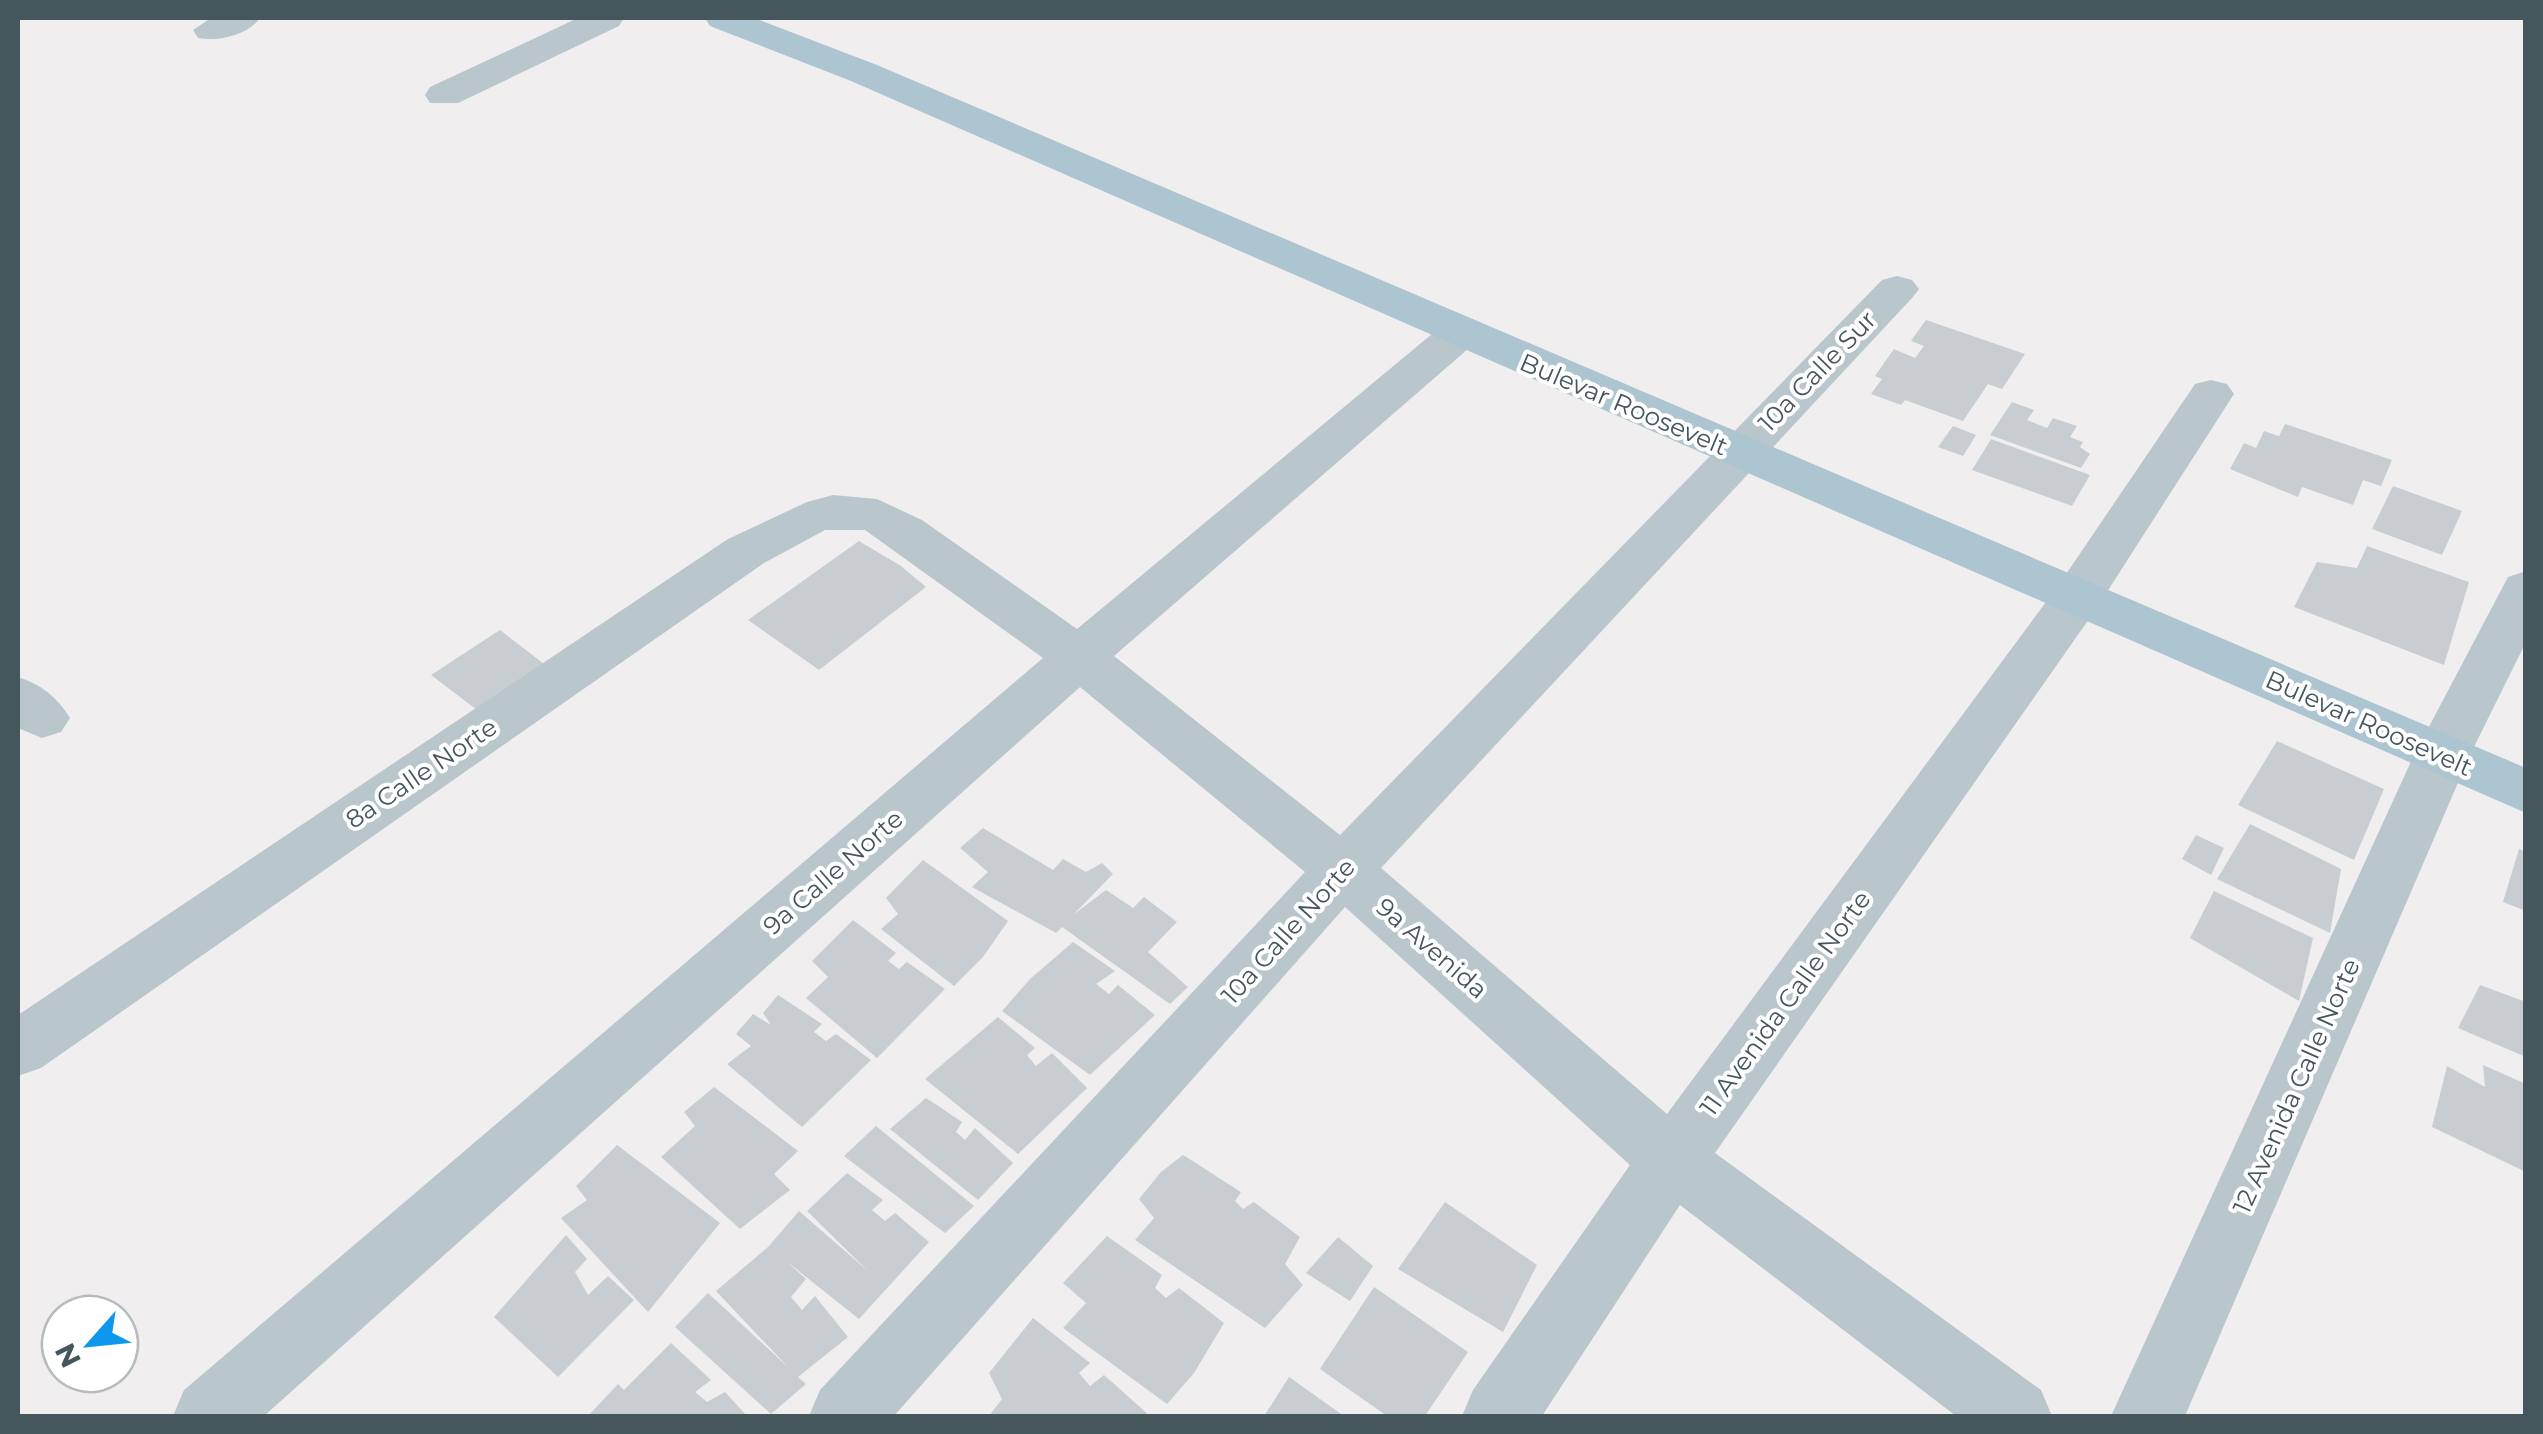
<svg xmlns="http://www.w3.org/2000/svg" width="2543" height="1434" font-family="Montserrat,sans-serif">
  <rect width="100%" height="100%" fill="#f1eeef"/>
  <g fill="#c8cdd2">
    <path d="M1926 320 2025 354 2002 389 1988 384 1963 421 1905 400 1901 405 1871 394 1882 379 1875 376 1894 349 1915 358 1924 346 1911 341Z"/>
    <path d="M2012 402 2034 410 2027 420 2047 428 2053 418 2077 426 2070 437 2083 442 2080 447 2090 454 2081 468 1990 435Z"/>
    <path d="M2285 424 2392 460 2381 486 2363 480 2353 505 2302 487 2298 497 2230 469 2244 443 2256 448 2264 431 2279 436Z"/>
    <path d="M1953 426 1976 435 1963 456 1938 447Z"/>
    <path d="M1991 439 2090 475 2072 506 1972 470Z"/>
    <path d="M2393 486 2462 511 2442 555 2372 529Z"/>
    <path d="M859 541 901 566 926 587 819 670 748 620Z"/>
    <path d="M2367 546 2469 582 2444 665 2294 607 2317 562 2357 568Z"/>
    <path d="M500 630 548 667 481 713 431 675Z"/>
    <path d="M2277 741 2384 789 2354 860 2238 805Z"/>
    <path d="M2250 824 2341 869 2330 933 2217 879Z"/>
    <path d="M983 828 1053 870 1063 859 1086 872 1102 863 1113 874 1073 915 1106 890 1133 908 1144 897 1177 922 1148 952 1188 987 1170 1004 1062 927 1056 933 972 887 988 872 960 848Z"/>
    <path d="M2196 835 2224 848 2211 875 2182 859Z"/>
    <path d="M2519 849 2526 852V911L2503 902Z"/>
    <path d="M923 860 1008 921 983 957 954 986 881 929 898 914 886 898Z"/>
    <path d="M2214 891 2313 938 2299 1001 2190 938Z"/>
    <path d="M853 920 896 953 888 961 899 969 907 962 945 989 877 1058 806 998 828 977 812 961Z"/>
    <path d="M1073 942 1115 971 1096 984 1109 994 1118 985 1155 1015 1090 1075 1002 1011 1030 979Z"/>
    <path d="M2480 985 2526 1002V1057L2458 1028Z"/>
    <path d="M778 995 822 1024 814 1032 826 1041 836 1034 871 1060 802 1127 727 1064 751 1046 736 1034 753 1014 771 1025 763 1013Z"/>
    <path d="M998 1017 1035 1048 1027 1055 1036 1066 1052 1053 1087 1088 1018 1154 925 1079Z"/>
    <path d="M2483 1065 2526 1084V1172L2432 1127 2447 1066 2485 1087Z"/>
    <path d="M714 1087 798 1151 774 1174 790 1190 740 1229 661 1157 695 1126 684 1112Z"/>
    <path d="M926 1098 962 1122 956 1132 965 1140 975 1128 1013 1163 978 1200 890 1129Z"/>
    <path d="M876 1126 974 1206 945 1233 844 1156Z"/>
    <path d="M617 1145 720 1223 648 1312 561 1218 587 1200 576 1186Z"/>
    <path d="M1183 1155 1241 1192 1235 1201 1243 1209 1254 1202 1300 1237 1285 1264 1303 1285 1265 1328 1135 1240 1154 1218 1139 1199 1161 1172Z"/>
    <path d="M847 1173 883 1200 872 1210 885 1221 895 1213 929 1242 859 1319 786 1261 806 1279 791 1297 802 1310 815 1296 848 1337 798 1377 806 1384 771 1414 675 1327 708 1293 788 1367 716 1291 768 1247 799 1211 868 1271 807 1211Z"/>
    <path d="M1445 1202 1537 1265 1503 1332 1398 1269Z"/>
    <path d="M566 1235 587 1259 575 1272 588 1295 608 1276 634 1300 558 1377 494 1317Z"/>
    <path d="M1107 1236 1162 1275 1155 1288 1166 1298 1179 1288 1224 1323 1194 1373 1167 1404 1063 1328 1086 1303 1063 1283Z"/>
    <path d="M1338 1237 1373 1266 1350 1301 1306 1273Z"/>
    <path d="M1374 1287 1468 1352 1425 1416H1387L1320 1369Z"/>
    <path d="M1033 1318 1090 1363 1079 1373 1090 1386 1104 1375 1150 1416H989L1002 1399 989 1373Z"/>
    <path d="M671 1343 711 1380 695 1392 707 1402 725 1392 747 1416H588L618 1384 624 1390Z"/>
    <path d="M1289 1377 1344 1416H1264Z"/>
  </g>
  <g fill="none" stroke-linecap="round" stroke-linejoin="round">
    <g fill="#b9c7cd" fill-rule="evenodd">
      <path d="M211 18H260C248 35 217 42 198 38L193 30Z"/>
      <path d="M578 18H624L619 26 458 103H430L425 95 430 87Z"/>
      <path d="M1897 276 1912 280 1919 289 1912 298 1381 868 1667 1114 2060 583 2195 384 2211 380 2227 384 2234 394 2096 609 1715 1153 2041 1390 2052 1416H1956L1680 1205 1542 1416H1462L1473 1390 1630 1165 1345 907 894 1416H809L820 1390 1305 872 1080 687 264 1416H173L184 1390 1043 658 865 530H825L764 563 41 1068 18 1076V1015L728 539 807 502 833 495 877 499 922 520 1077 629 1444 324 1460 320 1476 324 1482 333 1476 342 1114 656 1340 835 1882 280Z"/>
      <path d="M2526 571V642L2470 755 2185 1416H2111L2414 755 2508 577Z"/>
      <path d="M18 677C41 684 57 697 70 718L61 732 42 738 18 728Z"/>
    </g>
    <path fill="#acc5d0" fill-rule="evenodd" d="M705 18H754L877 65 2526 768V813L851 81 710 26Z"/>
  </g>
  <g text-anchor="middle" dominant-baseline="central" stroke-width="8" stroke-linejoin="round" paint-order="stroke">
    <g font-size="25" fill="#45565d" stroke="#fff">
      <text transform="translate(1817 371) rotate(-46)">10a Calle Sur</text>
      <text transform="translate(1624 404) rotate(23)">Bulevar Roosevelt</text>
      <text transform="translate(2369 723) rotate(24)">Bulevar Roosevelt</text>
      <text transform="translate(421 773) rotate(-34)">8a Calle Norte</text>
      <text transform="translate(833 872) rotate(-41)">9a Calle Norte</text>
      <text transform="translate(1288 931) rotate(-48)">10a Calle Norte</text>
      <text transform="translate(1432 948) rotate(41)">9a Avenida</text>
      <text transform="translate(1785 1003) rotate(-54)">11 Avenida Calle Norte</text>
      <text transform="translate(2296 1086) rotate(-66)">12 Avenida Calle Norte</text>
    </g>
  </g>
  <rect width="2543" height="1434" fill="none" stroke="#45565d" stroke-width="40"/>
  <g transform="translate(90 1344) rotate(243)"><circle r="48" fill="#ffffff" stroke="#b5bbbe" stroke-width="2.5"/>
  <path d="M0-8L18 38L0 25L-18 38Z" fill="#0d98ed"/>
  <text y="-15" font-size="28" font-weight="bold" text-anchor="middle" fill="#45565d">N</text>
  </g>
</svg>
